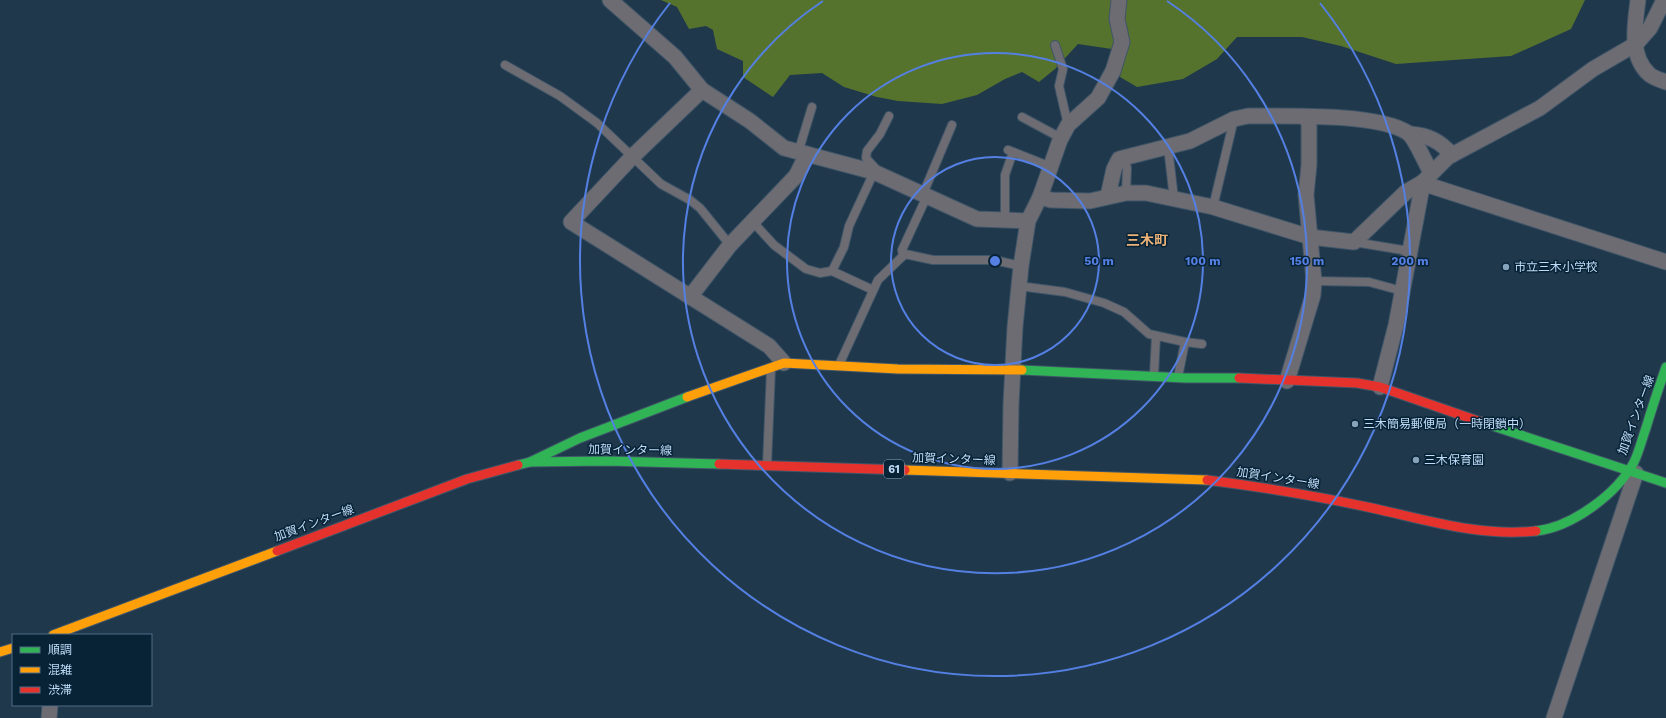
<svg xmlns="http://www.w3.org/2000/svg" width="1666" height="718" font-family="'Work Sans','Noto Sans JP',sans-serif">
  <rect width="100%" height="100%" fill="#1f384c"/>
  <path fill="#56732d" d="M661 0H1585L1571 29 1511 56 1396 64 1341 46 1302 37H1237L1217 59 1183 79 1137 87 1120 77 1125 51 1078 44 1055 69 1039 82 1022 72 1005 79 977 95 942 104 898 101 877 97 844 87 822 73 790 75 773 97 743 77V61L717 49 713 30 706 26 689 29 677 7Z"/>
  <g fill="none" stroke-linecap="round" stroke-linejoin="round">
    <defs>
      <g id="lane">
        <path d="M1055 45 1063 69 1059 86 1068 125"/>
        <path d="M505 65 560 96 597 123 661 184 690 200 700 208 730 245"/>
        <path d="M1022 117 1061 138"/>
        <path d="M1168 147 1174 199"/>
        <path d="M1008 150 1051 167"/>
        <path d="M798 153 812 107"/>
        <path d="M1124 158 1127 168 1126 193"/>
        <path d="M876 172V169L866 158 867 151 880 134 889 116"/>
        <path d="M923 194 952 125"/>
        <path d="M1213 207 1234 119"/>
        <path d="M1005 219V175L1013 152"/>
        <path d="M753 222 774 245 806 269 820 273 832 271 873 290"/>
        <path d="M1354 242 1409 251"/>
        <path d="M903 256 902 250 927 196"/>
        <path d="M832 271 844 247 849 226 874 172"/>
        <path d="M1314 281 1369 282 1402 291"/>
        <path d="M1019 286 1065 292 1104 303 1124 312 1149 334 1185 342 1202 344"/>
        <path d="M839 365 878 280 905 254 933 260H994L1021 266"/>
        <path d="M1154 375 1156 336"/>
        <path d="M1178 377 1185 342"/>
        <path d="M767 465 771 369"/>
      </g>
      <g id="street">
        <path d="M610 0 675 57 702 90 750 121 784 148 874 172 977 219 1028 221"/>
        <path d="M1638 0C1635 24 1629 56 1649 74 1653 78 1661 80 1666 82"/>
        <path d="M702 90 632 157 571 222 769 346 784 363"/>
        <path d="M1410 134C1428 135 1440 141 1452 155"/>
        <path d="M1423 182 1431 186 1666 262"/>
        <path d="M1108 196 1114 169 1119 159 1190 141 1234 119 1248 116C1285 116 1379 113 1408 133 1415 138 1426 164 1431 173"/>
        <path d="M1040 197 1051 200 1090 201 1126 193H1146L1213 207 1310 237 1354 242 1406 192 1423 182 1448 157 1540 108 1593 69 1636 44 1650 28 1664 0"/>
        <path d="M690 297 730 245 796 176 807 154"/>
        <path d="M1287 381 1313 295 1314 281 1306 195 1309 165V124L1306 117"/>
        <path d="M1380 387 1396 325 1423 182"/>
        <path d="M1010 473 1011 404 1015 327 1021 266 1028 221 1040 197 1060 140 1068 125 1098 98 1113 71 1122 42 1117 19 1119 0"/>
        <path d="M49 718 50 705"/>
        <path d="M1554 718 1636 473"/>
      </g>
      <g id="fast">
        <path d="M1022 370 1185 378H1239"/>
        <path d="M1481 422 1666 483"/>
        <path d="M530 462 580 438 687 397"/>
        <path d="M518 465 530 462 608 461 719 464"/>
        <path d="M1536 531C1572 527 1617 494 1634 462 1639 452 1642 439 1646 428 1652 408 1659 387 1666 367"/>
      </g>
      <g id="slow">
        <path d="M687 397 784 363 898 369 1022 370"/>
        <path d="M905 470 1207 480"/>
        <path d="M53 635 277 551"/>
        <path d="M0 652 13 648"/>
      </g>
      <g id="jam">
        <path d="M1239 378 1357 383 1380 387 1481 422"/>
        <path d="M719 464 905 470"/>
        <path d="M1207 480C1262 487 1317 496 1372 508 1427 520 1480 537 1536 531"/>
        <path d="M277 551 467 479 518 465"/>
      </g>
    </defs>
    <use href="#lane" stroke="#3f5568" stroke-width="10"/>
    <use href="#street" stroke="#3f5568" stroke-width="17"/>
    <use href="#fast" stroke="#3f5568" stroke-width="11"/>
    <use href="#slow" stroke="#3f5568" stroke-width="11"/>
    <use href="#jam" stroke="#3f5568" stroke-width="11"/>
    <use href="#lane" stroke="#6e6c73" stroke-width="8"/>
    <use href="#street" stroke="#6e6c73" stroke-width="15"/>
    <use href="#fast" stroke="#30b455" stroke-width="9"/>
    <use href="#slow" stroke="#ff9f0a" stroke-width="9"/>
    <use href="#jam" stroke="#e5322d" stroke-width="9"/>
  </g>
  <g fill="none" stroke="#5580e3" stroke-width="2">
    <circle cx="995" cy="261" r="104"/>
    <circle cx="995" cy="261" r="208"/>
    <path d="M1167 1A312 312 0 1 1 823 1"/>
    <path d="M1320 3A415 415 0 1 1 670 3"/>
  </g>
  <g fill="#86a3bc" stroke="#082236" stroke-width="1.5">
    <circle cx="1506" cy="267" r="4"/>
    <circle cx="1355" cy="424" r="4"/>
    <circle cx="1416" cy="460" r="4"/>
  </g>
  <g text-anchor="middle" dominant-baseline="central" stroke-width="3" stroke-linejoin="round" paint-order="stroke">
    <rect fill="#082236" stroke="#87a4be" stroke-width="1" x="884" y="460" width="20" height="18" rx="3"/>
    <g font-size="11" font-weight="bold" fill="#bedcf8">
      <text x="894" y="469">61</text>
    </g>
    <g font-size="12" fill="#bedcf8" stroke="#082236" text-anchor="start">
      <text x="1514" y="267">市立三木小学校</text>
      <text x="1363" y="424">三木簡易郵便局（一時閉鎖中）</text>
      <text x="1424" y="460">三木保育園</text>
    </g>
    <g font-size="12" fill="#bedcf8" stroke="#082236">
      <text transform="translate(1636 415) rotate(-70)">加賀インター線</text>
      <text transform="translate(630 450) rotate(1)">加賀インター線</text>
      <text transform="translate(954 459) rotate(2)">加賀インター線</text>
      <text transform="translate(1278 478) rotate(9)">加賀インター線</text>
      <text transform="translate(314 523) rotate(-20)">加賀インター線</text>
    </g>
    <g font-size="14" font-weight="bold" fill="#ebb278" stroke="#082236">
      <text x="1147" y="240">三木町</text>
    </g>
  </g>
  <circle cx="995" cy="261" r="6" fill="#5580e3" stroke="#082236" stroke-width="2"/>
  <g font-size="12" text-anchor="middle" font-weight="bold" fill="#5580e3" stroke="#082236" stroke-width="3" stroke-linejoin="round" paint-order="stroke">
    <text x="1099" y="265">50 m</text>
    <text x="1203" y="265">100 m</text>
    <text x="1307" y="265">150 m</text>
    <text x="1410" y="265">200 m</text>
  </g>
  <rect x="12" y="634" width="140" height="72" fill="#082236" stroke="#516c84"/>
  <rect x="20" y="647" width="20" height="6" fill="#30b455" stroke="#516c84"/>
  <text x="48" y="654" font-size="12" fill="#bedcf8">順調</text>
  <rect x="20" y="667" width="20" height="6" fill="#ff9f0a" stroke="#516c84"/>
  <text x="48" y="674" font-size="12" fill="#bedcf8">混雑</text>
  <rect x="20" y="687" width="20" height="6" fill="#e5322d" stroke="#516c84"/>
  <text x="48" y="694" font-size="12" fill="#bedcf8">渋滞</text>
</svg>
